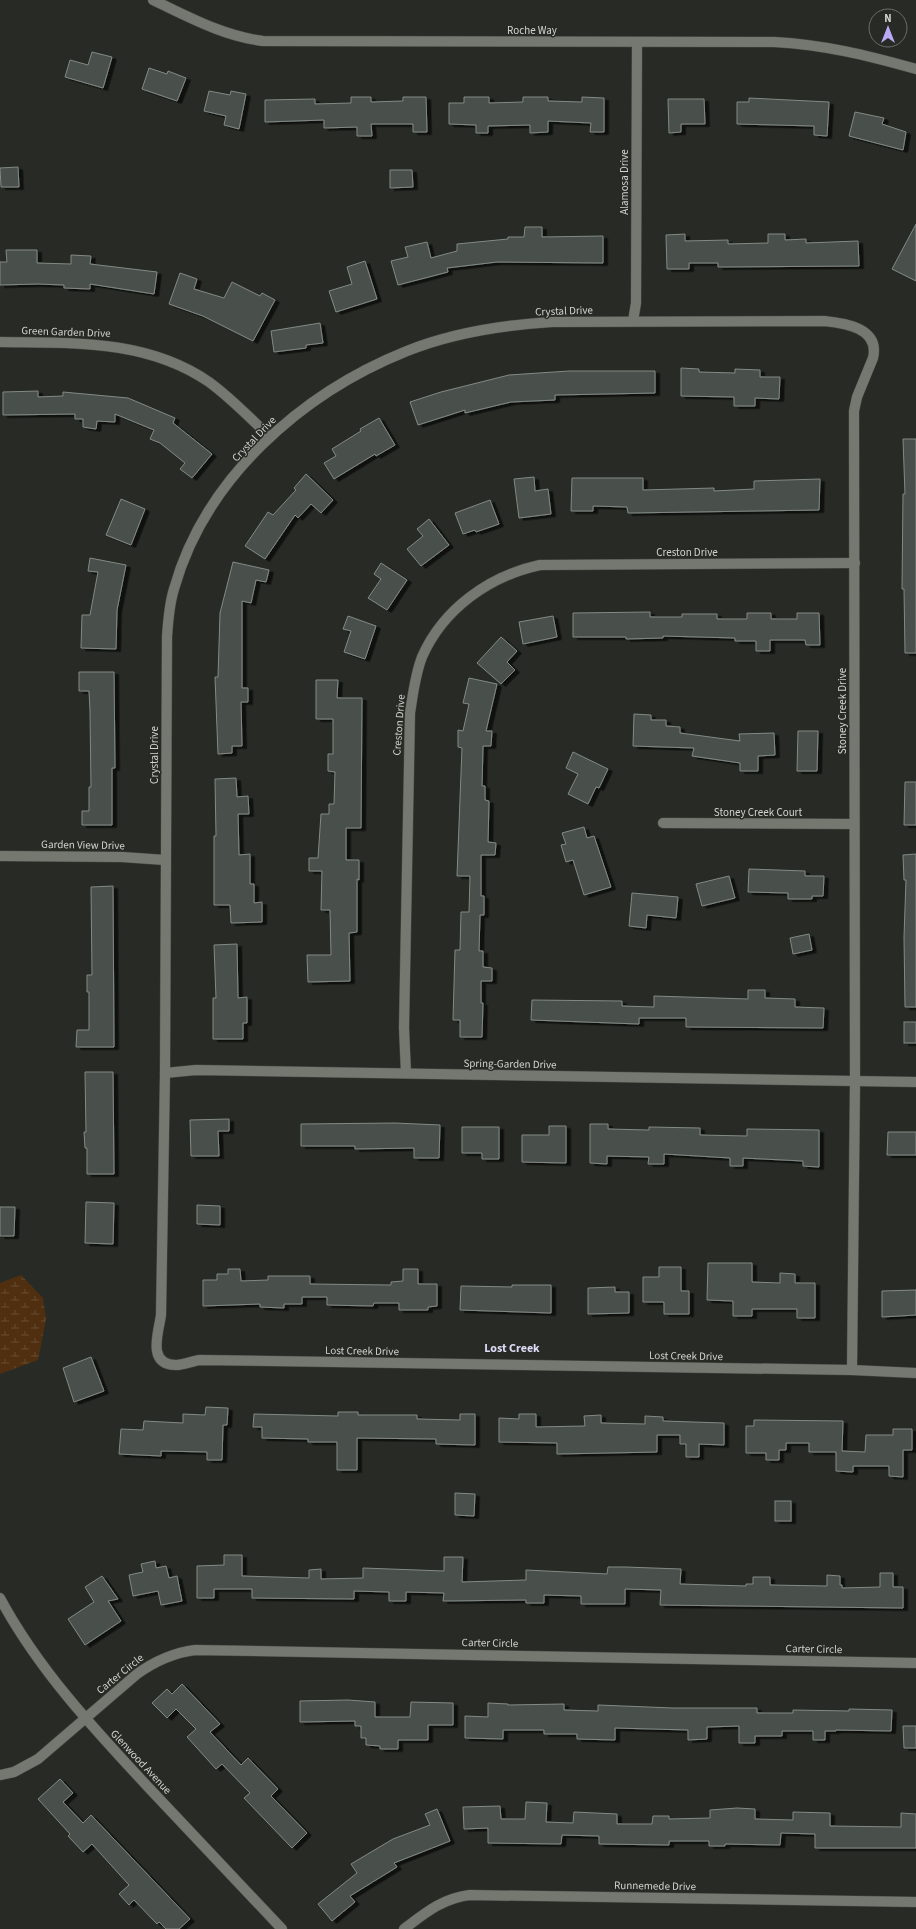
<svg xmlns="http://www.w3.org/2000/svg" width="916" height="1929" font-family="'Source Sans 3',sans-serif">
  <defs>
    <pattern id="wetland-marsh" width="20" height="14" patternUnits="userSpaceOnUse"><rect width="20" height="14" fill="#4f2f0f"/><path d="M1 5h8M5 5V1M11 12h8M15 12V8" fill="none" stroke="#674c31"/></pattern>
    <filter id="shadow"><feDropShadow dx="4.5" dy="2.5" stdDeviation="0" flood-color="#0009"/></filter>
  </defs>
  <rect width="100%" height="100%" fill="#282b25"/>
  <path fill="url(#wetland-marsh)" d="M21 1275 43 1298 46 1319 38 1360 0 1374V1283Z"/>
  <g fill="#484f4b" stroke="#828a85" filter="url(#shadow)">
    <path d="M92 52 112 57 103 88 65 77 70 60 88 65Z"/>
    <path d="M149 68 167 74 168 71 186 78 177 101 142 89Z"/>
    <path d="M209 91 230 95 231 91 246 94 239 129 224 125 226 116 204 111Z"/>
    <path d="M351 97H371V102L403 101V97H426L427 132H413V124H371L372 136H357V127L324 128V120L265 122V100L315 99V104L351 103Z"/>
    <path d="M464 97H489V103L523 102V97H548V101L582 102V97L604 98V132H590L591 123 548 121V132L530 133V125L488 126V133H476V125L449 124V103H464Z"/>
    <path d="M749 98 829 102 827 136 814 135V126L737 124V102H749Z"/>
    <path d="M668 99H704L705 124H681V132L669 133Z"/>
    <path d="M855 112 884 118 882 124 906 132 903 150 849 136Z"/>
    <path d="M18 167 19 187H1L0 168Z"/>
    <path d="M390 170H412L413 187 390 188Z"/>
    <path d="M916 224V281L892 269Z"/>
    <path d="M525 227H542V237L603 236V263L497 262 447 268 448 272 398 285 391 261 408 257 405 247 427 242 431 258 457 251V244L508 239V237H524Z"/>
    <path d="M685 234V241L728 240V244L768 243V234H785V240L806 239V243L858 241 859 266 718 267V263H689V269H667L666 235Z"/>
    <path d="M6 250H37V263L71 264V255L91 256 90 264 157 272 154 294 90 284V289L64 288V285L38 284 0 285V262H7Z"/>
    <path d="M365 261 377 299 336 312 329 291 352 284 347 267Z"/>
    <path d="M180 273 197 279 194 289 224 298 232 282 260 296 262 293 275 300 253 341 203 316 169 304Z"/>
    <path d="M320 323 323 343 306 345V348L274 352 271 331Z"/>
    <path d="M681 368 699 369V372L735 373V369L760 370V377H780L779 399 755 398V406H734V397L681 396Z"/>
    <path d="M569 371H655V393L555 395V400L511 402 465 413V410L418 425 410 402 441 392 509 375Z"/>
    <path d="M38 391V397L63 396V392L128 398 175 418 173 423 212 454 192 478 180 469 185 463 160 443 150 439 154 430 115 414V422L97 421 96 429 83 427V419H75V414L3 415V392Z"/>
    <path d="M379 418 395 445 376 456 375 454 334 479 324 463 336 456 332 449 361 431 360 429Z"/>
    <path d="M903 439H916V653H905L904 589H902L903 494H905Z"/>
    <path d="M306 474 333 500 321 513 311 504 298 518 295 515 265 559 245 546 268 512 273 515 296 490 294 488Z"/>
    <path d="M534 477 535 491 548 489 551 514 519 518 514 479Z"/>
    <path d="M572 478H643V490L714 488V491L754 489V481L820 479 819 510 628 513 627 507 593 506V511H571Z"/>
    <path d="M121 499 145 509 131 545 106 535Z"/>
    <path d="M490 500 499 524 476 532 475 530 463 534 455 513Z"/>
    <path d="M429 519 449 545 421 566 407 549 423 536 417 529Z"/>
    <path d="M90 558 126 565 117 610 116 649 81 648 82 615H90L98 572 88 571Z"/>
    <path d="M233 562 269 570 266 582 256 580 251 603 242 601V688H248V702H241L242 746H232V753L218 754 215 677H218L220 613Z"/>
    <path d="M381 563 407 580 387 610 368 598 381 579 374 574Z"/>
    <path d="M650 612V617H682V614H717V619H747V613H771V619H797V613H819L820 645H806L805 640H770V651H756V641H735V638L663 636V638L626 639V637H573V613Z"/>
    <path d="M348 616 376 626 365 659 344 652 351 631 343 629Z"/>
    <path d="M553 616 557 637 523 644 519 622Z"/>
    <path d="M501 637 517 651 507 662 515 670 501 684 477 663Z"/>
    <path d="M79 672H114L115 768H112V825H82V811H89V787H91L90 711 89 691H79Z"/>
    <path d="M469 678 497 684 486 731H492L491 746H483L482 786H485V800L489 801 488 842 496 843 495 855H481V896H484V915H480L479 951H483V967L492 968V981H481V1003H483L482 1037H460V1020H453L455 950H460L461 912H469L470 876H457L462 748 458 747V730L463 731 469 704 463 703Z"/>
    <path d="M316 680H338L337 698H362L361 828H346V860H359V880L357 879V932L349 933 350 981 308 982 307 955H331L330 910H321L322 871H309V858H318L321 814H329V804H334L335 772 328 771V754H333V719H316Z"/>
    <path d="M634 714 651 715V720H666V726L680 727V733L740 741 739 734 774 733 775 755 758 756V771H740V763L692 756 694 748 633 746Z"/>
    <path d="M798 731H818L817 771H797Z"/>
    <path d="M573 752 608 769 599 788 596 787 588 804 568 794 578 774 566 768Z"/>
    <path d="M236 778 237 797 248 796 249 814H238L239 855 250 854V884H254V903L262 902V922L231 923 230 905H214V836H216L215 779Z"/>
    <path d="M905 782H916V825H904Z"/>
    <path d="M584 827 587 838 594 836 611 887 584 895 573 860 566 862 561 845 566 844 562 833Z"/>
    <path d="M916 854V1007H905L904 937 906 880H904L903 855Z"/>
    <path d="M749 869 805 871V876H824L823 896H812V899H788V893L748 892Z"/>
    <path d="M729 876 735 898 702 906 696 884Z"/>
    <path d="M113 886 114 1047H76L77 1030H89V992H87V975H92L91 887Z"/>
    <path d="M632 893 678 897 676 918 647 915 646 928 629 926Z"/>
    <path d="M809 934 812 950 793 954 790 938Z"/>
    <path d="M237 944 238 998 247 997V1023H243V1039H213V998H216L214 945Z"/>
    <path d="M748 990H765V998L795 999V1007L824 1008 823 1028 686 1027V1018H639V1024L531 1020 532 1000 622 1001V1006L654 1007V996L748 999Z"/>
    <rect x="904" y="1022" width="12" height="21"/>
    <path d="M85 1072H113L114 1174H87V1148H85L84 1132H86Z"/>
    <path d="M229 1119V1131H218L219 1156H191L190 1120Z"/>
    <path d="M395 1123 440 1125 439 1158H414V1148L355 1149V1146H301V1124Z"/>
    <path d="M590 1124H608V1129L649 1130V1127L700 1128V1135L747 1136V1129L819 1130V1167L803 1166V1161L743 1158V1166H730V1158L664 1154V1164H648L649 1157 607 1156V1164L590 1163Z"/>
    <path d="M549 1126H566V1163L522 1162V1135H549Z"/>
    <path d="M462 1127H499V1159H482V1153H462Z"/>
    <path d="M888 1132H916V1155H887Z"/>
    <path d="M86 1202 114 1203 113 1244 85 1243Z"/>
    <path d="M197 1205 220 1206V1225L197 1224Z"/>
    <path d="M0 1207H15L14 1236H0Z"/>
    <path d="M708 1263H752V1282L780 1283V1273L795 1274V1283H815V1318H797V1309H752V1316H733V1301L707 1300Z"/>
    <path d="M659 1267H681V1291H689V1314H664V1302H643V1277H659Z"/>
    <path d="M228 1269H240L241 1281 268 1280V1276H310V1284L391 1285V1282L403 1281V1269H418V1284H437V1306L428 1307V1310H399V1303H374L373 1306 327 1305V1297H302V1304H284V1308L260 1307V1304L203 1306V1280H217V1274H228Z"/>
    <path d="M512 1285H551V1313L460 1310 461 1286 512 1287Z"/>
    <path d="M615 1287V1292H629V1313L588 1314V1288Z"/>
    <path d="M916 1290V1315L882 1317V1291Z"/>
    <path d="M91 1357 104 1391 74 1402 63 1368Z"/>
    <path d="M206 1407 228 1408 227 1425H223L222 1460H207V1452L161 1451V1456L119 1454 121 1429 143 1430 144 1421 183 1423V1414L205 1415Z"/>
    <path d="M338 1412H358V1415H417V1419L460 1420V1414H475V1445L436 1444V1439L357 1438V1470H337V1442H308V1439L262 1438V1427H253L254 1414 338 1416Z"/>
    <path d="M519 1414H536V1427L585 1426 584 1416 601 1415V1423L645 1424V1416L663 1417V1421L724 1423V1445L699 1444V1457H686V1444H680V1435H657V1452L557 1454V1443L499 1442V1418L519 1419Z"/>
    <path d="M754 1420 843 1421 842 1451 865 1452 866 1435H893V1429H912V1450H903V1477L889 1476V1466H853V1472L836 1471V1452H809V1443H786V1450H779V1460H766V1453H746V1426H754Z"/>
    <path d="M455 1493 475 1494 474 1516 455 1515Z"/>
    <rect x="775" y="1501" width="16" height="20"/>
    <path d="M224 1555H242V1576L309 1578V1570L321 1569V1579L363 1578V1568L444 1571V1557H463L462 1582 526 1580V1570L607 1574 608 1567H625L681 1569 680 1584 746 1586V1584H753V1577H770V1585L827 1586V1575L840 1576V1585H842V1588L880 1587V1573H893V1587H903V1608L660 1605 661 1590 625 1589V1604H581V1596L544 1595V1603H526V1600L443 1601 444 1593 406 1592V1601H389V1592L354 1591V1599L252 1598V1589H214V1598H197V1566L224 1565Z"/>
    <path d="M155 1561 156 1568 166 1566 169 1578 177 1576 182 1601 161 1605 158 1591 133 1596 129 1575 143 1572 141 1564Z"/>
    <path d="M102 1576 118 1599 108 1601 121 1621 85 1645 68 1619 94 1602 85 1587Z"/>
    <path d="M182 1684 220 1724 210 1732 241 1765 248 1758 278 1789 271 1796 307 1833 292 1848 244 1798 250 1793 222 1764 216 1769 187 1737 196 1729 176 1709 167 1718 152 1703 167 1689 172 1694Z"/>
    <path d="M348 1700 375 1702V1717H410L411 1702 453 1703V1725H428V1740H398V1749H380V1746L366 1745V1738H361V1726H355V1721L300 1722V1701Z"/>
    <path d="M488 1703 508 1704V1705L564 1704V1710L598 1711V1705L673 1708H757V1713H793V1710L849 1711V1709L892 1710 891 1731 836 1730V1731H825V1740H813V1731H782V1736H755V1743H739V1726L707 1727V1739L688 1740V1730L615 1728V1740L577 1739V1734H544V1730H503V1739L465 1738V1716L488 1717Z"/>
    <path d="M903 1726H916V1748H904Z"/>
    <path d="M60 1779 73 1793 63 1802 83 1823 91 1815 190 1919 179 1929H166L159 1922 157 1924 134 1900 129 1905 119 1894 129 1885 110 1864 92 1844 83 1852 68 1836 70 1834 38 1799Z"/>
    <path d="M526 1802 547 1803 546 1822 573 1823 574 1812 617 1814V1824H652L653 1816H669V1819L710 1818V1810L737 1808 755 1809V1819L793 1820V1812L830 1813V1826L901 1827V1813L916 1814V1848H815V1834L781 1833 780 1845 725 1844V1846H709V1841H669V1845L599 1844V1836L562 1835 561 1844 488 1843V1828L464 1829 463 1807 500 1806 501 1819H525Z"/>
    <path d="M437 1809 450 1841 394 1863 397 1867 350 1896 355 1902 332 1921 318 1904 357 1873 351 1864 393 1839 430 1825 425 1814Z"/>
  </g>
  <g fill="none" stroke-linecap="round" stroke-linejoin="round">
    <defs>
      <g id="minor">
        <path d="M153 0C189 17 223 36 263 41L774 42C826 45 866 55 916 69"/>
        <path d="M633 321 636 303 637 42"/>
        <path d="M0 342C72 343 147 339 209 382 231 398 250 418 270 437"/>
        <path d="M663 823 854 824"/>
        <path d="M0 856 122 857 165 860"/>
        <path d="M165 1073 196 1070 916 1082"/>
        <path d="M406 1073 404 1028 410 713C413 694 415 675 422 657 443 609 489 576 540 565L855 563"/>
        <path d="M852 1370 855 1082 854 411 857 397 873 358C880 328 845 323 824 321L552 322C503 325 452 333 407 351 302 393 205 478 174 589 169 605 168 621 167 637L165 1073 161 1315C159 1331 146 1365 176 1365 184 1365 192 1361 200 1360L852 1370 916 1373"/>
        <path d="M0 1598C38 1669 94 1729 149 1788 193 1835 238 1882 282 1929"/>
        <path d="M0 1775 14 1772 38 1759 137 1674C155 1661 172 1653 195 1650L916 1663"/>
        <path d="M404 1929C425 1913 443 1898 470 1895L916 1902"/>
      </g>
    </defs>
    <use href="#minor" stroke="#474944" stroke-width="11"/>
    <use href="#minor" stroke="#747870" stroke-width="10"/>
  </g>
  <g text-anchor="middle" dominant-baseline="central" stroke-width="3" stroke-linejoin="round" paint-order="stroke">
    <g font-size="11" fill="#d1d3cf" stroke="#282b25">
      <text x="532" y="30">Roche Way</text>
      <text transform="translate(624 182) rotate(-90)">Alamosa Drive</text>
      <text transform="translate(564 311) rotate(-2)">Crystal Drive</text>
      <text transform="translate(66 332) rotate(2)">Green Garden Drive</text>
      <text transform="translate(254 439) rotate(-46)">Crystal Drive</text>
      <text x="687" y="552">Creston Drive</text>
      <text transform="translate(842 711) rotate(-90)">Stoney Creek Drive</text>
      <text transform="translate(399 725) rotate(-86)">Creston Drive</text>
      <text transform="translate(154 755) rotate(-90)">Crystal Drive</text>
      <text x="758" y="812">Stoney Creek Court</text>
      <text transform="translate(83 845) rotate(1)">Garden View Drive</text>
      <text transform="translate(510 1064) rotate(1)">Spring-Garden Drive</text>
      <text transform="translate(362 1351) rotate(1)">Lost Creek Drive</text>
      <text transform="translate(686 1356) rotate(1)">Lost Creek Drive</text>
      <text transform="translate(490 1643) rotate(1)">Carter Circle</text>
      <text transform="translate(814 1649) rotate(1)">Carter Circle</text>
      <text transform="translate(120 1674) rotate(-39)">Carter Circle</text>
      <text transform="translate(141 1762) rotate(47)">Glenwood Avenue</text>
      <text transform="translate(655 1886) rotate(1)">Runnemede Drive</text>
    </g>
    <g font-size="12" font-weight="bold" fill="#ddd9f6" stroke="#282b25">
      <text x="512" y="1348">Lost Creek</text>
    </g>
  </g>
  <g transform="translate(888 28)"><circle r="19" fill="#282b25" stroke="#6c6e69"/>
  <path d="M0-3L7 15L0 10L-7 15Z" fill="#baaaf6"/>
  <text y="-6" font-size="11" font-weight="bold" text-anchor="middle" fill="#d1d3cf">N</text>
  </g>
</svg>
